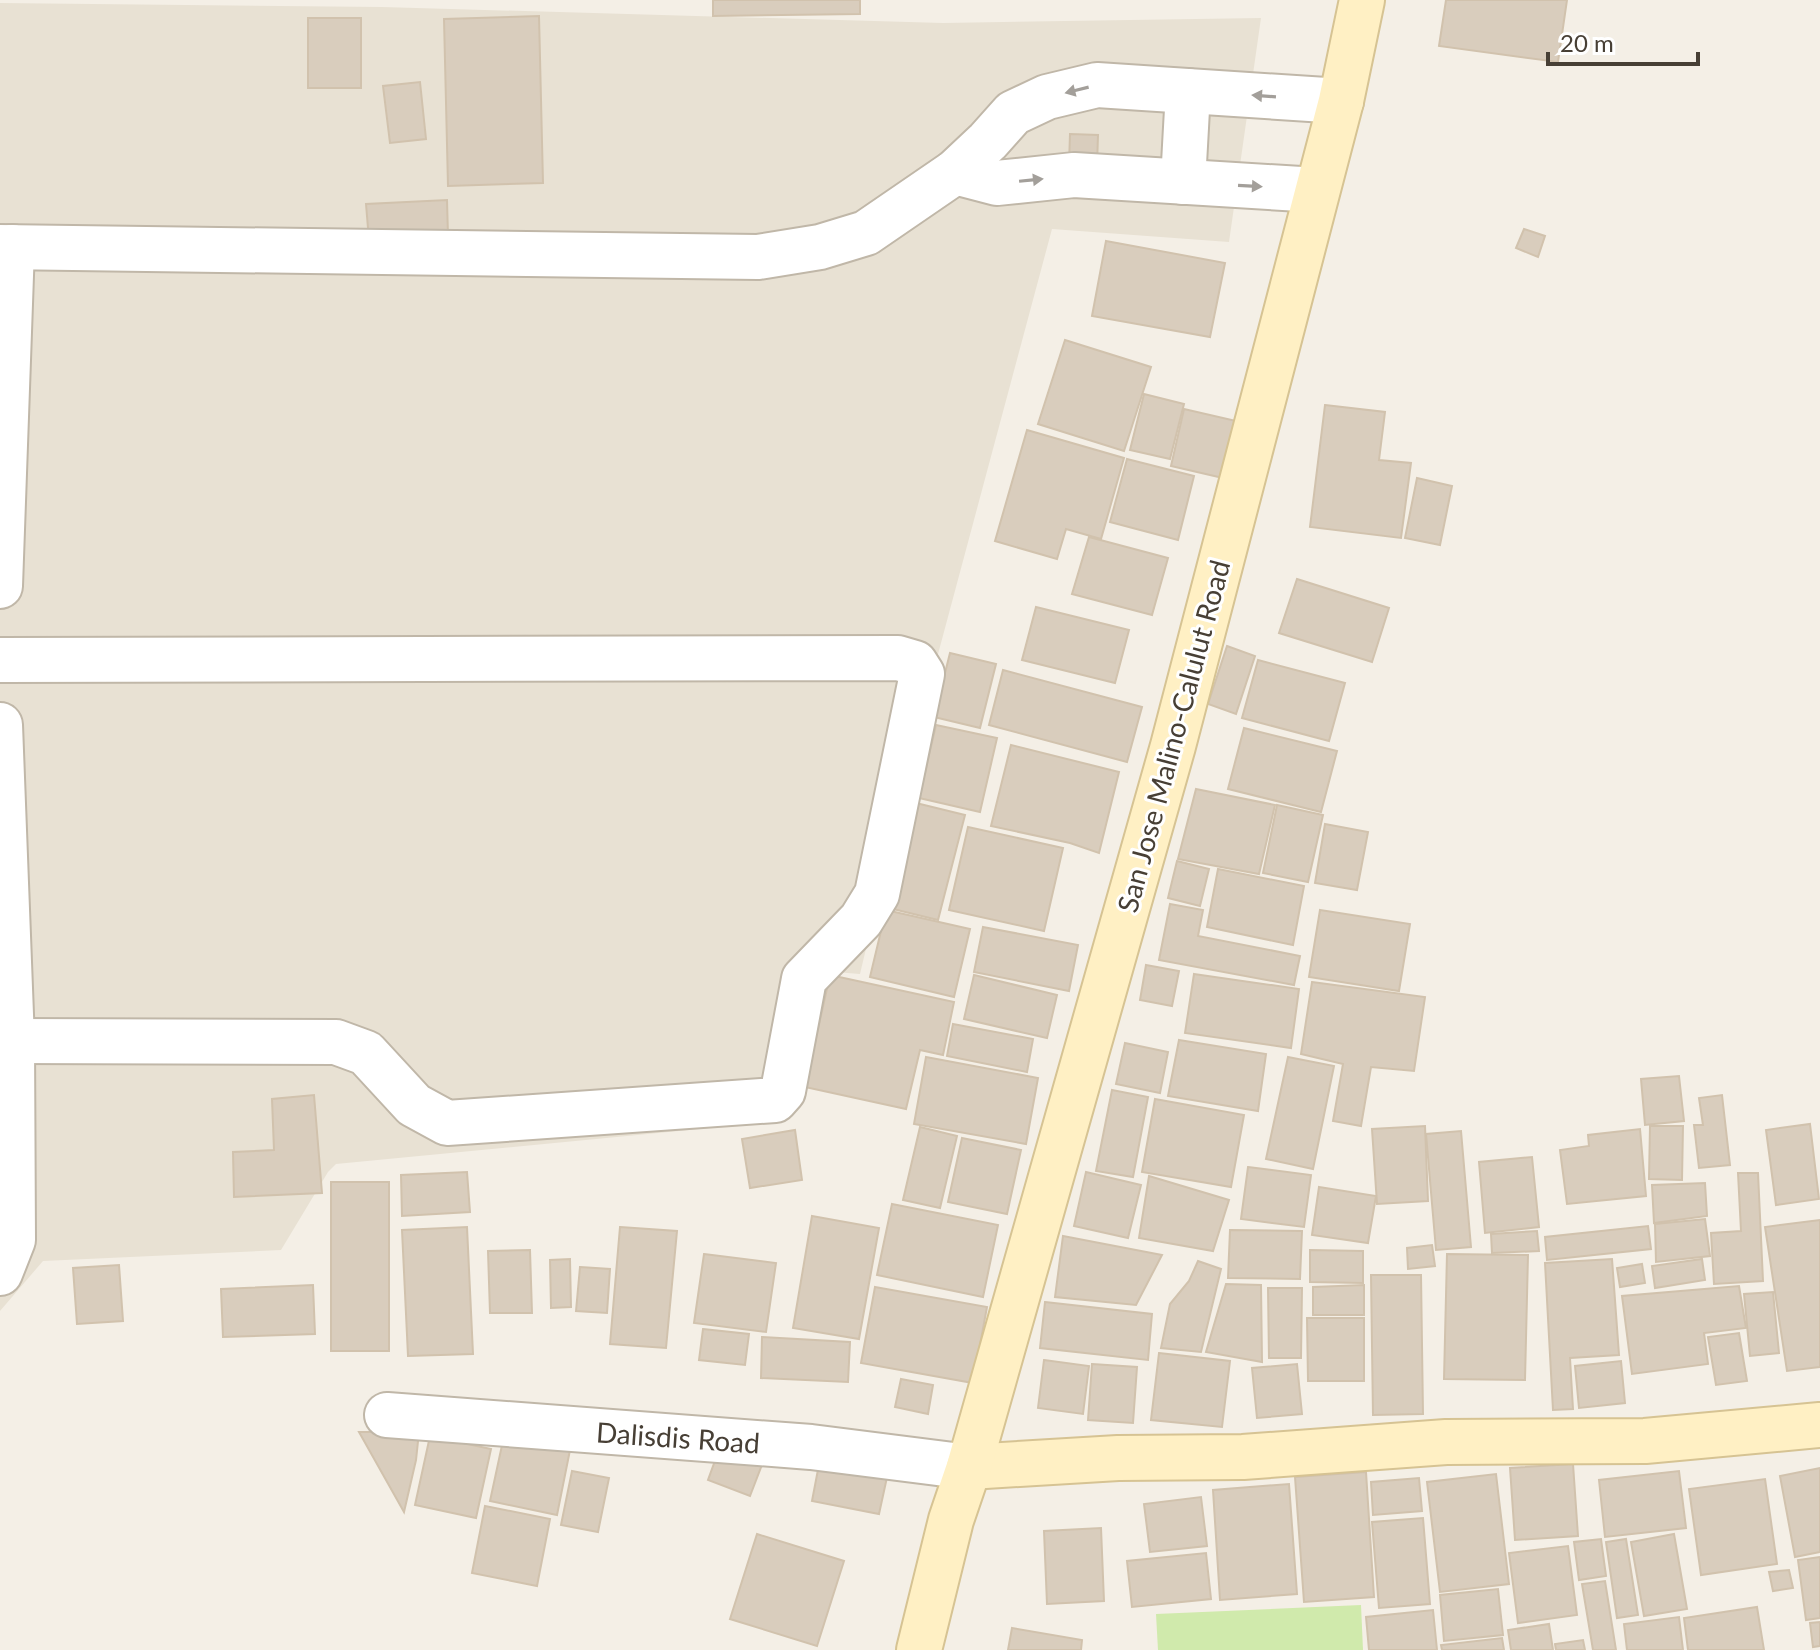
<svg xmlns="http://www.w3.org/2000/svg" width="1820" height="1650" font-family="Lato,sans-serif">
  <rect width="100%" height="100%" fill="#f4efe6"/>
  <path fill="#e8e1d3" d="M0 3 382 7 943 23 1261 18 1229 242 1052 229 919 725 860 974 823 971 809 979 783 1121 336 1164 328 1172 281 1250 43 1261 0 1311Z"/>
  <path fill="#d0eaac" d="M1361 1605 1363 1650H1158L1156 1614Z"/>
  <g fill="#d9cdbd" stroke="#d1c2ad" stroke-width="2">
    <path d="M713 0H860V14L713 16Z"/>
    <path d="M1446 0H1567L1558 62 1439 46Z"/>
    <path d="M539 16 543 183 448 186 444 19Z"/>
    <rect x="308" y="18" width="53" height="70"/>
    <path d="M420 82 426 139 390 143 383 86Z"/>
    <path d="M1070 134 1098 135 1097 166 1069 165Z"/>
    <path d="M447 200 448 236 369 240 366 204Z"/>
    <path d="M1524 229 1545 236 1538 257 1516 248Z"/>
    <path d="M1106 241 1225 263 1210 337 1092 316Z"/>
    <path d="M1065 340 1151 367 1124 451 1038 424Z"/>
    <path d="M1144 394 1184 404 1170 459 1130 450Z"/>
    <path d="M1325 405 1385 412 1379 460 1411 463 1401 538 1310 527Z"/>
    <path d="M1184 409 1236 421 1223 478 1171 466Z"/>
    <path d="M1027 430 1124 458 1101 539 1066 529 1057 559 995 541Z"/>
    <path d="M1127 459 1194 476 1178 540 1110 522Z"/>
    <path d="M1417 478 1452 486 1440 545 1405 538Z"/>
    <path d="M1089 537 1168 558 1152 615 1072 594Z"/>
    <path d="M1297 579 1389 608 1372 662 1279 633Z"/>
    <path d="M1036 607 1129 630 1115 683 1022 660Z"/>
    <path d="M1227 646 1255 656 1236 714 1208 704Z"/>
    <path d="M950 653 996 664 980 728 934 717Z"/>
    <path d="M1258 660 1345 683 1329 741 1242 718Z"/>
    <path d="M1003 670 1142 707 1127 762 989 725Z"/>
    <path d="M936 725 997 738 980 812 919 798Z"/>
    <path d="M1244 728 1337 751 1321 812 1228 789Z"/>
    <path d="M1011 745 1119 772 1099 853 1070 843 991 826Z"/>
    <path d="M1196 789 1275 805 1259 874 1178 859Z"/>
    <path d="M916 803 965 815 938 920 889 908Z"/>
    <path d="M1277 805 1323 815 1308 882 1263 873Z"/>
    <path d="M1325 824 1368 832 1357 890 1315 883Z"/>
    <path d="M968 827 1063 848 1044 931 949 910Z"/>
    <path d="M1177 861 1209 869 1200 906 1168 898Z"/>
    <path d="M1218 869 1304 886 1293 945 1207 927Z"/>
    <path d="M1170 904 1203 910 1198 936 1300 956 1294 985 1159 960Z"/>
    <path d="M886 910 970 929 954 997 870 977Z"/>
    <path d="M1320 910 1410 924 1399 991 1309 977Z"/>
    <path d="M983 927 1078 945 1069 991 974 972Z"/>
    <path d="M1146 965 1179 971 1172 1006 1140 1000Z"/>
    <path d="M1194 974 1299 989 1291 1048 1185 1033Z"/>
    <path d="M830 975 954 1002 943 1055 920 1050 906 1109 805 1087Z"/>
    <path d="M974 975 1057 995 1047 1038 964 1019Z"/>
    <path d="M1312 982 1425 997 1414 1071 1371 1067 1361 1126 1333 1121 1343 1064 1301 1054Z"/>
    <path d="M953 1024 1033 1039 1027 1072 947 1056Z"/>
    <path d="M1179 1040 1266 1054 1258 1111 1168 1096Z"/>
    <path d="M1125 1043 1168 1052 1160 1093 1116 1084Z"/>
    <path d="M926 1057 1038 1078 1026 1144 914 1124Z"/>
    <path d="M1288 1057 1334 1066 1313 1169 1266 1159Z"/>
    <path d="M1679 1076 1684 1121 1645 1125 1641 1079Z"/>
    <path d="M1112 1090 1148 1097 1133 1177 1096 1171Z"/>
    <path d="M314 1095 322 1193 234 1197 233 1152 274 1150 272 1099Z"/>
    <path d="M1722 1095 1730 1165 1699 1168 1694 1125H1703L1699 1098Z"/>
    <path d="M1155 1099 1244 1115 1231 1187 1142 1172Z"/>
    <path d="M1810 1124 1819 1199 1776 1205 1766 1130Z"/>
    <path d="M1425 1126 1428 1201 1377 1204 1372 1129Z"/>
    <path d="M1650 1126H1683L1682 1180 1649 1179Z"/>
    <path d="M920 1127 957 1136 940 1208 903 1200Z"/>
    <path d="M1640 1129 1646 1196 1567 1204 1560 1150 1589 1146 1588 1135Z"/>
    <path d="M795 1130 802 1180 750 1188 742 1139Z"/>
    <path d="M1461 1131 1471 1247 1436 1250 1426 1134Z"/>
    <path d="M962 1138 1021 1150 1007 1214 948 1202Z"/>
    <path d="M1532 1157 1539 1227 1485 1233 1479 1162Z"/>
    <path d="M1248 1167 1311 1175 1304 1227 1241 1219Z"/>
    <path d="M467 1172 470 1212 402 1216 401 1175Z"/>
    <path d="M1086 1172 1141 1185 1128 1238 1074 1226Z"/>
    <path d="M1738 1173H1758L1763 1281 1714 1284 1711 1233 1741 1231Z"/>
    <path d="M1149 1176 1229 1200 1213 1251 1139 1238Z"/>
    <rect x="331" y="1182" width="58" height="169"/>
    <path d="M1705 1183 1707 1216 1654 1223 1652 1185Z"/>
    <path d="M1319 1187 1376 1196 1368 1243 1312 1235Z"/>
    <path d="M892 1204 998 1225 983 1297 877 1275Z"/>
    <path d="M812 1216 879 1228 859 1339 793 1328Z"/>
    <path d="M1705 1219 1710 1256 1656 1262 1655 1224Z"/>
    <path d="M1820 1220V1367L1787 1371 1765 1227Z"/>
    <path d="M1648 1226 1651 1249 1547 1260 1545 1237Z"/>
    <path d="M467 1227 473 1354 408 1356 402 1230Z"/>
    <path d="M620 1227 677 1231 666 1348 610 1344Z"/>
    <path d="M1230 1230 1302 1231 1300 1279 1228 1278Z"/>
    <path d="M1537 1231 1539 1251 1492 1253 1491 1234Z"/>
    <path d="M1063 1236 1162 1255 1136 1305 1055 1297Z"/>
    <path d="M1432 1245 1435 1266 1408 1269 1407 1248Z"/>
    <path d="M530 1250 532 1313H490L488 1251Z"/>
    <path d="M1310 1250 1363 1251V1283L1310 1282Z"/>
    <path d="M704 1254 776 1263 766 1332 694 1323Z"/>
    <path d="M1447 1254 1528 1255 1525 1380 1444 1379Z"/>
    <path d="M570 1259 571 1307 551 1308 550 1260Z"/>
    <path d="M1612 1259 1619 1355 1570 1358 1573 1409 1553 1410 1545 1263Z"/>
    <path d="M1702 1259 1705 1280 1655 1288 1652 1266Z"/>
    <path d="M1198 1261 1221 1269 1201 1352 1161 1348 1170 1304 1189 1281Z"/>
    <path d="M1642 1264 1645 1283 1620 1287 1617 1268Z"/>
    <path d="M119 1265 123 1321 77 1324 73 1268Z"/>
    <path d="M580 1267 610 1269 607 1313 576 1311Z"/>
    <path d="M1371 1275H1421L1423 1414 1373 1415Z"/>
    <path d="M1226 1284 1261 1285 1262 1362 1206 1352Z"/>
    <path d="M313 1285 315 1334 223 1337 221 1289Z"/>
    <path d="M1364 1285V1315H1313V1287Z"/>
    <path d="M1739 1286 1746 1328 1704 1333 1708 1364 1632 1374 1622 1296Z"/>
    <path d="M875 1287 987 1307 973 1383 861 1363Z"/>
    <path d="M1268 1288H1302L1301 1358H1269Z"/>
    <path d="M1773 1292 1779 1353 1750 1356 1744 1294Z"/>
    <path d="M1045 1302 1152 1314 1148 1360 1040 1348Z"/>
    <path d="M1307 1318H1364V1381H1308Z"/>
    <path d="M703 1329 749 1334 745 1365 699 1360Z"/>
    <path d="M1739 1333 1747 1381 1716 1385 1708 1337Z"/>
    <path d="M762 1337 850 1342 848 1382 761 1378Z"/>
    <path d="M1159 1353 1230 1361 1222 1427 1151 1420Z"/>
    <path d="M1044 1360 1089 1366 1083 1414 1038 1408Z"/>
    <path d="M1621 1361 1625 1403 1579 1408 1575 1366Z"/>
    <path d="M1092 1364 1137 1367 1133 1423 1088 1420Z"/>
    <path d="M1297 1364 1302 1414 1257 1418 1252 1368Z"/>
    <path d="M901 1379 933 1385 928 1414 895 1407Z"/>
    <path d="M359 1432H419L416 1460 404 1512Z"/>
    <path d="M430 1436 491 1449 476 1518 415 1505Z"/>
    <path d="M504 1436 570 1450 557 1515 490 1501Z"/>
    <path d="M720 1447 763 1462 750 1496 708 1480Z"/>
    <path d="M821 1454 889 1468 879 1514 812 1501Z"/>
    <path d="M1573 1464 1578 1536 1515 1540 1510 1468Z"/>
    <path d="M1820 1468V1552L1795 1557 1780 1476Z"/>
    <path d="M572 1471 609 1478 598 1532 561 1525Z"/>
    <path d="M1679 1471 1686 1528 1605 1537 1599 1480Z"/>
    <path d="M1366 1472 1374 1597 1304 1602 1295 1477Z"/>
    <path d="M1496 1474 1509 1584 1440 1592 1427 1482Z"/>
    <path d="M1419 1478 1422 1511 1373 1515 1371 1482Z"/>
    <path d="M1765 1479 1777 1564 1701 1575 1689 1489Z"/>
    <path d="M1289 1484 1297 1594 1220 1600 1213 1490Z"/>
    <path d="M1201 1497 1207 1546 1150 1552 1144 1504Z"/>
    <path d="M485 1506 550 1519 537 1586 472 1573Z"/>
    <path d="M1423 1518 1430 1604 1379 1608 1372 1522Z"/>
    <path d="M1101 1528 1104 1601 1047 1604 1044 1531Z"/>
    <path d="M757 1534 844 1561 817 1646 730 1619Z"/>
    <path d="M1674 1534 1687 1609 1644 1616 1631 1542Z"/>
    <path d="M1601 1539 1606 1576 1579 1580 1574 1542Z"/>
    <path d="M1626 1539 1638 1615 1617 1618 1606 1542Z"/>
    <path d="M1568 1546 1577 1615 1518 1623 1509 1553Z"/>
    <path d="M1206 1553 1211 1599 1132 1607 1127 1561Z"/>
    <path d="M1820 1557V1618L1806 1620 1798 1560Z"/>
    <path d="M1789 1570 1793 1588 1773 1591 1769 1572Z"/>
    <path d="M1605 1581 1616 1650H1593L1582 1584Z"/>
    <path d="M1498 1589 1503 1635 1444 1641 1440 1595Z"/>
    <path d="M1757 1607 1764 1650H1688L1684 1618Z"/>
    <path d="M1433 1610 1437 1650H1369L1366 1617Z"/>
    <path d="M1679 1617 1683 1650H1627L1624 1624Z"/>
    <path d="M1820 1622V1646L1813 1647 1810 1623Z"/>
    <path d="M1549 1624 1553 1650H1511L1508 1630Z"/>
    <path d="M1012 1628 1082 1640 1081 1650H1008Z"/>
    <path d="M1502 1638 1504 1650H1442L1441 1645Z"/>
    <path d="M1583 1640 1585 1650H1556L1555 1644Z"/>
  </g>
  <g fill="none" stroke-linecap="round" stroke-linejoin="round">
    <defs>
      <g id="street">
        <path d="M955 172 997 183 1074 175 1317 190"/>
        <path d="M1183 182 1188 91"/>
        <path d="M0 247 758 257 820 247 866 233 955 172 988 141 1013 113 1047 97 1097 85 1341 101"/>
        <path d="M0 586 12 247"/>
        <path d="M0 660 898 658 915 663 922 674 877 894 861 920 804 979 783 1091 775 1100 447 1123 414 1105 366 1053 336 1042 12 1041"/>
        <path d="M0 725 12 1041 13 1240 0 1273"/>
        <path d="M387 1415 811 1447 969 1467"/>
      </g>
      <g id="secondary">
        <path d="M969 1467 1118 1458 1243 1457 1446 1442 1645 1441 1820 1425"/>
        <path d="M919 1650 951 1520 969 1467 1173 746 1341 101 1362 0"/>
      </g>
    </defs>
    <use href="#street" stroke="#c0b7a8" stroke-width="48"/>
    <use href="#secondary" stroke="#d6c393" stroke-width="48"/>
    <use href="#street" stroke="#fff" stroke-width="44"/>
    <use href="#secondary" stroke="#fff0c4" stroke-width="44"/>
  </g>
  <defs><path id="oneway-solid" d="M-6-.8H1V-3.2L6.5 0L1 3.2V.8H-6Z" transform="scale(2)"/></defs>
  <g fill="#a39f9a">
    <use href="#oneway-solid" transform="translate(1077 90) rotate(166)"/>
    <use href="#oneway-solid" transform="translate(1264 96) rotate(-176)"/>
    <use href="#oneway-solid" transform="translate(1031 180) rotate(-6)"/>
    <use href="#oneway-solid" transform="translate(1250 186) rotate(3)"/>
  </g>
  <g text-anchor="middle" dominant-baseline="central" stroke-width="6" stroke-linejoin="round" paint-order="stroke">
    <g font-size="28" fill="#473f35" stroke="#fff">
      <text transform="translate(1173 736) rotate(-75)">San Jose Malino-Calulut Road</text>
      <text transform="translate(678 1437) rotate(4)">Dalisdis Road</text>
    </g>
  </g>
  <path d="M1548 52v12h150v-12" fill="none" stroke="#473f35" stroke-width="4"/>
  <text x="1560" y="52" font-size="24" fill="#473f35" stroke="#ffffff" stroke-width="6" paint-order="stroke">20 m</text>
</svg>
